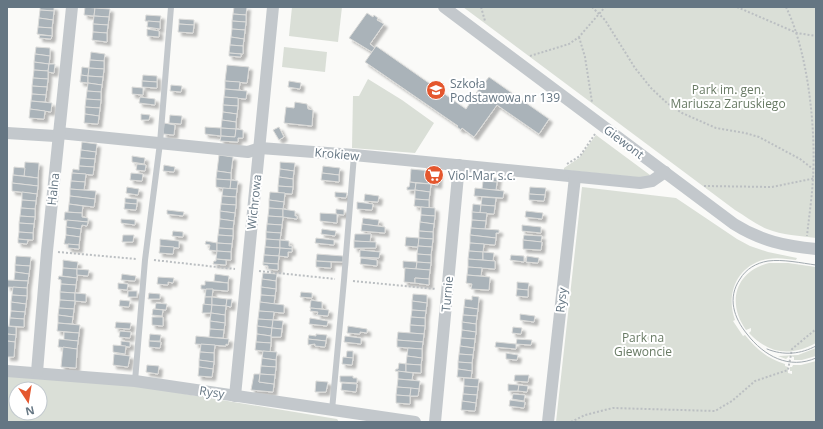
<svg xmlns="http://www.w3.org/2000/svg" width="823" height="429" font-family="'Open Sans',sans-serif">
  <defs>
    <filter id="shadow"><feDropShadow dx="3.5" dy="3.5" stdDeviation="1" flood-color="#0004"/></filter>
  </defs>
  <rect width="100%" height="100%" fill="#fafaf8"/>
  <g fill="#dadfd7" fill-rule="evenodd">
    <path d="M292 7H342L338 42 289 36Z"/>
    <path d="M463 7H816V238C800 236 782 235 767 229 755 224 745 216 735 210Z"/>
    <path d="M284 47 327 52 325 72 282 67Z"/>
    <path d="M368 79 402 100 434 123 415 153 352 148 353 96H359Z"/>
    <path d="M596 135 650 175V176L645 178 564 170V168L579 158Z"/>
    <path d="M582 187 676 198 737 239 750 246 768 252 797 258 796 260C787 259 778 257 768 259 738 264 725 293 735 320L733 321 743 336 745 335C756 349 768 359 785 364V366L788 367V373L792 374V371H790V367H792L793 365H801L816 361V422H556Z"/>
    <path d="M769 263H788L816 267V343C790 357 769 354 749 333L751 331V328L746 330C726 302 736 271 769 263Z"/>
    <path d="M816 348V356L802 360H794V357L789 356 786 359 778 356 798 355Z"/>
    <path d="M7 376 131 385 337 419 339 422H7ZM16 389H40V413H16Z"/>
  </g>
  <g fill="#aab3b9" stroke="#dcdcda" filter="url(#shadow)">
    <path d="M40 7H54V11L40 10Z"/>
    <path d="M85 7 95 8 94 16 84 15Z"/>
    <path d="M234 7H247L246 15 233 14Z"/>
    <path d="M95 8 110 9 109 17 94 16Z"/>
    <path d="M40 10 54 11 53 20 39 18Z"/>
    <path d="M367 13 373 17 374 15 378 18 377 20 384 24 370 44 375 48 372 52 349 38Z"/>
    <path d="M233 14 246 15V22L232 21Z"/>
    <path d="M146 15 161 16 160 22 145 21Z"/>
    <path d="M94 16 109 17 108 25 93 24Z"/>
    <path d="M39 18 53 20 52 28 38 27Z"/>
    <path d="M179 19 194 20V25L179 24Z"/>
    <path d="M148 21 160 22V29L147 27Z"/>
    <path d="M232 21 246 22 245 30 232 29Z"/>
    <path d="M93 24 108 25 107 33 93 32Z"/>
    <path d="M179 24 194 25 193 33 178 32Z"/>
    <path d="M38 27 52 28V36L37 34Z"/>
    <path d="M147 29 159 31V37L147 36Z"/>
    <path d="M232 29 245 30 244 39 231 37Z"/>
    <path d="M93 32 107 33V42L92 40Z"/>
    <path d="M40 35 52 36 51 39 39 38Z"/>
    <path d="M231 37 244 39 243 46 230 45Z"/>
    <path d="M230 45 243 46V54L229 53Z"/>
    <path d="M376 46 466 109 484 81 485 82 489 77 549 119 539 134 497 105 474 137 462 128 461 130 457 127 458 126 365 62Z"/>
    <path d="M36 47 50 48V56L35 54Z"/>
    <path d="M91 52 105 54 104 61 90 60Z"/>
    <path d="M229 53 241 54V57L229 56Z"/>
    <path d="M35 54 50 56 49 64 34 62Z"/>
    <path d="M90 60 104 61V69L89 68Z"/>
    <path d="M34 62 49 64 48 71 34 70Z"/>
    <path d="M49 64H55L54 73 48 72Z"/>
    <path d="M227 65 249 67 247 83 225 81Z"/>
    <path d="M82 67 89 68 88 76 81 75Z"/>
    <path d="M89 68 104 69 103 77 88 76Z"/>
    <path d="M34 70 48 71V79L33 78Z"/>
    <path d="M81 75 88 76V83L80 82Z"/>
    <path d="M143 75 157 76V82L142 81Z"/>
    <path d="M88 76 103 77 102 85 88 83Z"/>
    <path d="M33 78 48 79 47 87 32 86Z"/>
    <path d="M142 81 157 82V88L142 87Z"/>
    <path d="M225 81 240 82 239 90 225 89Z"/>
    <path d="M289 81 301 83 300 89 288 87Z"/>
    <path d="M88 83 102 85 101 92 87 91Z"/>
    <path d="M171 85 182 86 181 92 170 91Z"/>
    <path d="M32 86 47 87 46 95 32 94Z"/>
    <path d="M132 87 143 88V95L132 94Z"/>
    <path d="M225 89 247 91 246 99 224 97Z"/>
    <path d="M87 91 101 92V100L86 99Z"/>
    <path d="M32 94 46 95 45 102 31 101Z"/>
    <path d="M140 97 155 99V105L139 103Z"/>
    <path d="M224 97 238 98V106L223 105Z"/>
    <path d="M86 99 101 100 100 108 85 107Z"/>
    <path d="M31 101 52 103 51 112 30 109Z"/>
    <path d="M295 102 307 104 308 109 313 110 312 126 284 123 286 107 294 108Z"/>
    <path d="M223 105 238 106 237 114 223 112Z"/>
    <path d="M85 107 100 108 99 116 85 114Z"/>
    <path d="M30 109 45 111 44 119 29 118Z"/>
    <path d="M223 112 237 114 236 122 222 120Z"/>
    <path d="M85 114 99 116 98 124 84 123Z"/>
    <path d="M141 114 150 115 149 120H141Z"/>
    <path d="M170 115 182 116 181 124 169 123Z"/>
    <path d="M222 120 236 122V129L221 128Z"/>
    <path d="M164 123 175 125 174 135 163 134Z"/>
    <path d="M205 127 221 128V136L205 134Z"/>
    <path d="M279 127 284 137 279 140 273 130Z"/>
    <path d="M221 128 236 129 235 137 221 136Z"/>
    <path d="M236 129 243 130V138H238V142L220 141 221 136 235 137Z"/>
    <path d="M82 142 97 144 96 152 81 150Z"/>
    <path d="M81 150 96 152 95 159 80 158Z"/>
    <path d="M219 155 233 157 231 173 217 171Z"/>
    <path d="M132 156 145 158 144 164 132 162Z"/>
    <path d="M80 158 95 159 94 167 79 166Z"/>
    <path d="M25 162 39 163 38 178 24 176Z"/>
    <path d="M280 162 295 163 294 171 280 169Z"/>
    <path d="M137 164 146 165 145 171 136 170Z"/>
    <path d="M164 165 175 167 174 172 163 171Z"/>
    <path d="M79 166 94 167 93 175 72 173 73 169 79 170Z"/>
    <path d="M323 166 340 168 339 175 322 173Z"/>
    <path d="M14 167 25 168 24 176 13 175Z"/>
    <path d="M280 169 294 171 293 179 279 177Z"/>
    <path d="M411 169 432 171 431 184 410 182Z"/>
    <path d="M217 171 231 173V180L216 179Z"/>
    <path d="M432 171H439L438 185 431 184Z"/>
    <path d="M72 173 86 174 85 182 71 181Z"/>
    <path d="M131 173 143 174 142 181 130 180Z"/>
    <path d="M322 173 339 175V182L321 180Z"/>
    <path d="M13 175 38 178V186L12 183Z"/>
    <path d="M279 177 293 179V187L278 186Z"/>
    <path d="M483 177 498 178 497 182 482 181Z"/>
    <path d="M216 179 231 180 230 189 216 187Z"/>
    <path d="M231 180 238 181 237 189H230Z"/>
    <path d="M71 181 85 182 84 190 70 189Z"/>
    <path d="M483 181 497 182 496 190 482 189Z"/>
    <path d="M410 182 416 183 415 190H407V187H409Z"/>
    <path d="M12 183 38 186 37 194 12 191Z"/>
    <path d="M416 183 431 184 430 192 415 190Z"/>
    <path d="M278 186 293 187 292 194 278 193Z"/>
    <path d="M127 187 139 189 138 195 126 193Z"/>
    <path d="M530 187 546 188 545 195 529 194Z"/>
    <path d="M223 188 237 189 236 197 222 196Z"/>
    <path d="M475 188 504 191 503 198 474 196Z"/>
    <path d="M70 189 96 191 95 199 70 196Z"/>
    <path d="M415 190 430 192 429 200 415 199Z"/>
    <path d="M22 192 37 194 36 201 22 200Z"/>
    <path d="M270 192 285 193 284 202 269 200Z"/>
    <path d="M335 192 347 193 346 198 335 197Z"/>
    <path d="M365 194 379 196 378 202 364 201Z"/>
    <path d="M529 194 545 195 544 201 529 200Z"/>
    <path d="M70 196 95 199 94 207 69 204Z"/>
    <path d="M222 196 236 197V205L221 204Z"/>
    <path d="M482 197 496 198 495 206 481 205Z"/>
    <path d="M125 198 137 199V204L125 203Z"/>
    <path d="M415 199 429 200V208L414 206Z"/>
    <path d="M22 200 36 201 35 209 21 208Z"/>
    <path d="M269 200 284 202 283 209 269 208Z"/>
    <path d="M357 202 373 204 372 210 357 209Z"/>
    <path d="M125 203 137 204 136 210 124 209Z"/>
    <path d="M69 204 83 206 82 213 68 212Z"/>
    <path d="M221 204 236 205 235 213 220 211Z"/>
    <path d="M473 204 481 205 480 213 472 212Z"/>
    <path d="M481 205 495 206 494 214 480 213Z"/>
    <path d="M421 207 435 208V216L421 215Z"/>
    <path d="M21 208 35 209V217L20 216Z"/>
    <path d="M269 208 283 209V217L268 216Z"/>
    <path d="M283 209 295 211V216H297V219L283 217Z"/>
    <path d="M336 209 344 210V215L336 214Z"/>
    <path d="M167 210 184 212 183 216 167 214Z"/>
    <path d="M220 211 235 213 234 221 220 219Z"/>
    <path d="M526 211 543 213 542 219 525 217Z"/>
    <path d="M65 212 82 213V217L88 218V222L64 220Z"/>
    <path d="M472 212 487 213 486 221 472 220Z"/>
    <path d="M320 213 337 214V223L320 221Z"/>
    <path d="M421 215 435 216 434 224 420 222Z"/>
    <path d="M20 216 35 217 34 224 19 223Z"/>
    <path d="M268 216 283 217 282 225 267 224Z"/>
    <path d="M363 218 379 220 378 226 362 224Z"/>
    <path d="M121 219 135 220V225L121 223Z"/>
    <path d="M220 219 234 221 233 229 219 228Z"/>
    <path d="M67 220 88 222 87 226 82 225 81 229 66 227Z"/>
    <path d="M472 220 486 221 485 229 471 228Z"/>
    <path d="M420 222 434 224 433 232 419 231Z"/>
    <path d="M19 223 34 224 33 233 19 232Z"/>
    <path d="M267 224 282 225 281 233 266 232Z"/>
    <path d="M362 224 385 227V233L361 231Z"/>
    <path d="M522 225 541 227V233L522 231Z"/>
    <path d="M66 227 81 229 80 237 66 235Z"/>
    <path d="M219 228 233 229V236L218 235Z"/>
    <path d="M471 228 499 230V233H496V238L470 235Z"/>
    <path d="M322 229 336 231 335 236 321 234Z"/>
    <path d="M173 231 183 232V237L172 236Z"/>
    <path d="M419 231 433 232V239L419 238Z"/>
    <path d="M19 232 33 233V240L18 239Z"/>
    <path d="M266 232 281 233 280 240 266 239Z"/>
    <path d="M355 234H371L370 242 354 241Z"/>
    <path d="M66 235 80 237 79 245 64 244Z"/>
    <path d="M123 235H134L133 242H122Z"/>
    <path d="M218 235 233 236 232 244 217 243Z"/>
    <path d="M470 235 496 238 495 245 470 243Z"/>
    <path d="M524 235 542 236 541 242 523 240Z"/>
    <path d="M406 237 419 238 418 247 405 246Z"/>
    <path d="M316 238 334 240V245L315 243Z"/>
    <path d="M419 238 433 239 432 247 418 246Z"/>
    <path d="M18 239 28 240 27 244 18 243Z"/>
    <path d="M160 239 179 241V248L160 246Z"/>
    <path d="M266 239 280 240V248L265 247Z"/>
    <path d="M280 240 289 241V246H292V249L280 248Z"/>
    <path d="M523 240 542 242 541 250 523 249Z"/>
    <path d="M206 241 217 243V251L209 250 210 245 205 244Z"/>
    <path d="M354 241 376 242V248H354Z"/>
    <path d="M217 243 232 244 231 252 217 251Z"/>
    <path d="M470 243 484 244 483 252 469 251Z"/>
    <path d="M68 244 79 245V249L68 248Z"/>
    <path d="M160 246 174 247 173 254 159 253Z"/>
    <path d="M418 246 432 247 431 255 417 254Z"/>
    <path d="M265 247 280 248 279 256 264 255Z"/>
    <path d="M280 248 292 249V252H288V257L279 256Z"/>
    <path d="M360 250 380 252 379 258 360 257Z"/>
    <path d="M217 251 231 252V260L216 259Z"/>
    <path d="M469 251 483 252V260L468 259Z"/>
    <path d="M483 252 494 253 493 261 483 260Z"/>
    <path d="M317 254 343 256V262L316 261Z"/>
    <path d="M417 254 431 255V263L417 262Z"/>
    <path d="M264 255 279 256 278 264 263 263Z"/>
    <path d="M511 255 524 256V262L510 260Z"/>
    <path d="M16 256 31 257 30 266 15 265Z"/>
    <path d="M527 256 539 258 538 263 526 262Z"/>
    <path d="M361 258 377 260V266L360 264Z"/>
    <path d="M216 259 226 260V265L213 264 214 261H216Z"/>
    <path d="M468 259 495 261V269L468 267Z"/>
    <path d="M63 260 78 262 77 269 63 268Z"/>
    <path d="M316 261 331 262V268L316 267Z"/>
    <path d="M403 261 417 262 416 269 403 268Z"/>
    <path d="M417 262 431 263 430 270 416 269Z"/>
    <path d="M263 263 278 264V270L268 269V266L263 265Z"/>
    <path d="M15 265 30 266 29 274 15 272Z"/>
    <path d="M468 267 482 268 481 276 467 275Z"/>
    <path d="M63 268 77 269V278L62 276Z"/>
    <path d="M405 268 430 270 429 279 415 278V283L404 282Z"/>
    <path d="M77 269 89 270 88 276 77 275Z"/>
    <path d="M15 272 29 274 28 281 14 280Z"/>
    <path d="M263 273 277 274 276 281 262 279Z"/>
    <path d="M122 274 136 276 135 281 121 280Z"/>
    <path d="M215 274 229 276 228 283 214 281Z"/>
    <path d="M467 275 490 277 489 290 471 289 472 284 466 283Z"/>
    <path d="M59 276 77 278 76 285 61 284V280L58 279Z"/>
    <path d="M158 277 174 278 173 283 168 282V285L157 284Z"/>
    <path d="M415 278 429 279V285L415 283Z"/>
    <path d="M262 279 276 281V289L261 287Z"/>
    <path d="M7 280 28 281 27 288 7 287Z"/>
    <path d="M205 281 228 283V291L201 289V285H205Z"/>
    <path d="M517 282 529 283 528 290 517 289Z"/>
    <path d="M118 283 128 284 127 290 118 289Z"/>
    <path d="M61 284 76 285 75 293 60 292Z"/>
    <path d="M13 287 27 288V296L12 295Z"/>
    <path d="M261 287 276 289 275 296 261 295Z"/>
    <path d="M206 289H213L212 297H205Z"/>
    <path d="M517 289 528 290V297L516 296Z"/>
    <rect x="128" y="291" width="9" height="6"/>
    <path d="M60 292 75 293V301L60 300Z"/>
    <path d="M301 292 312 293V298L300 297Z"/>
    <path d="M75 293 86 294V302L75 301Z"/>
    <path d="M149 293 160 294V299H148Z"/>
    <path d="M413 294 427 295V303L412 301Z"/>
    <path d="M12 295 27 296 26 304 11 302Z"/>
    <path d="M261 295 275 296 274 304 260 302Z"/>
    <path d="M472 296 479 297 478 309 464 307 465 299 472 300Z"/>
    <path d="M205 297H212V305H204Z"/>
    <path d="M212 297 227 299 226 306 212 305Z"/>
    <path d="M227 299H232L231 307 226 306Z"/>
    <path d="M60 300 75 301 74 309 59 308Z"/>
    <path d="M120 300 130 301 129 307 119 306Z"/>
    <path d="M311 300 322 302V309L310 308Z"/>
    <path d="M412 301 427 303 426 311 412 310Z"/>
    <path d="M11 302 26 304 25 312 11 311Z"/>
    <path d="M260 302 284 305V313L259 311Z"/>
    <path d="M156 303 167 304 166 310 155 309Z"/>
    <path d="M203 304 212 305 211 313H202Z"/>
    <path d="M212 305 226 306 225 315 211 313Z"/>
    <path d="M464 307 478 309 477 316 463 315Z"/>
    <path d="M59 308 74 309 73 317 58 315Z"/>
    <path d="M311 308 329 310 328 316 317 315 318 312 310 311Z"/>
    <path d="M153 309 163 310 162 316 152 315Z"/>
    <path d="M412 310 426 311 425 318 411 317Z"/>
    <path d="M11 311 25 312 24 319 10 318Z"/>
    <path d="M259 311 274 312 273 320 258 319Z"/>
    <path d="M211 313 225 315V323L210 321Z"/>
    <path d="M520 314 535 316 534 322 520 320Z"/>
    <path d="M58 315 73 317 72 324 58 323Z"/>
    <path d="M463 315 477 316 476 324 462 322Z"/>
    <path d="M152 317H163V326L152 325Z"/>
    <path d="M411 317 425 318V326L410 325Z"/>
    <path d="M10 318 24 319V327L9 326Z"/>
    <path d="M310 318 328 321 327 326 309 324Z"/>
    <path d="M258 319 273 320 272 328 257 326Z"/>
    <path d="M273 320 283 321 282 329 272 328Z"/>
    <path d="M210 321 225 323 224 330 210 329Z"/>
    <path d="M116 322 131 323 130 329 115 328Z"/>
    <path d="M462 322 476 324V332L462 330Z"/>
    <path d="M58 323 80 325 79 333 57 331Z"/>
    <path d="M410 325 425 326 424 334 410 333Z"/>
    <path d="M7 326 16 327V335L7 334Z"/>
    <path d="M257 326 272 328 271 336 257 334Z"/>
    <path d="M348 326 367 329V333L360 332V334L347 333Z"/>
    <path d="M513 327 522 328 521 334 512 333Z"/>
    <path d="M272 328 282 329 281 337H271Z"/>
    <path d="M210 329 224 330 223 338 209 337Z"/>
    <path d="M462 330 476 332 475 339 461 338Z"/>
    <path d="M120 331 131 332 130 338 119 337Z"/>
    <path d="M64 332 79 333 78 341 64 340Z"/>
    <path d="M398 332 424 334 423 342 397 340Z"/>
    <path d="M7 334 16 335 15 342 7 341Z"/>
    <path d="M150 334 161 335 160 341H149Z"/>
    <path d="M257 334 271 336V343L256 342Z"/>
    <path d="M316 334 327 335 326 341 308 339 309 335 316 336Z"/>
    <path d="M196 336 229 339 228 345 226 344V346L195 344Z"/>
    <path d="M345 336 361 338V344L344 342Z"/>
    <path d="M461 338 475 339 474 348 460 346Z"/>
    <path d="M59 339 78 341 77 349 58 347Z"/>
    <path d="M308 339 326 341 325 347 315 346V344L308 345Z"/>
    <path d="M517 339 532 340 531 345 516 344Z"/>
    <path d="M397 340 423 342 422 349 397 347Z"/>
    <path d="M7 341 15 342 14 357H7Z"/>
    <path d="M121 341 130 342V347L121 346Z"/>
    <path d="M149 341 161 342 160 348 149 347Z"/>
    <path d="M256 342 271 343 270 352 255 350Z"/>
    <path d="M496 342 516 344V349L495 347Z"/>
    <path d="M201 344 215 345 214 353 200 352Z"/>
    <path d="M113 345 126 346 125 354 113 352Z"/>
    <path d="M460 346 474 348 473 355 459 354Z"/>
    <path d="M63 347 77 349 76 368 61 367Z"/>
    <path d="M408 348 422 349V358L407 356Z"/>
    <path d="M263 351 277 352 276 360 262 358Z"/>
    <path d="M347 351H353V358H346Z"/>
    <path d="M200 352 214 353V362L199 360Z"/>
    <path d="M506 353 518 355 517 360 506 359Z"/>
    <path d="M114 354 130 356 128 367 113 365Z"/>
    <path d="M459 354 473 355 472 363 458 362Z"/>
    <path d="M407 356 422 358 421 365 406 364Z"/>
    <path d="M343 357 353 358 352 365 342 364Z"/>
    <path d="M262 358 276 360V367L261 366Z"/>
    <path d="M199 360 214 362 213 369 199 367Z"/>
    <path d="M458 362 472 363V371L458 369Z"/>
    <path d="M399 363 406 364V372L395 371 396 369H398Z"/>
    <path d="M406 364 421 365V373L406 372Z"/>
    <path d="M147 365 159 366 158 374 146 372Z"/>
    <path d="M261 366 276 367 275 375 260 374Z"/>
    <path d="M199 367 213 369 212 377 198 376Z"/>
    <path d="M458 369 472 371 471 378 457 377Z"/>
    <path d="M398 371 413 373 412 380 398 379Z"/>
    <path d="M254 374H260L259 382 274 384 273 392 251 390Z"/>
    <path d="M260 374 275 375 274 384 259 382Z"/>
    <path d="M515 375H529L528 382 514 381Z"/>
    <path d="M340 376H353V378H357V383L340 382Z"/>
    <path d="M464 378 479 379 478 387 464 386Z"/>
    <path d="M398 379 420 381 419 389 397 387Z"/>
    <path d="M316 381 328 382 326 392H315Z"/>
    <path d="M342 383 357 384 356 392 341 390Z"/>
    <path d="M508 384 519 385 518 391H508Z"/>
    <path d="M519 385 528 386 527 392 518 391Z"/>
    <path d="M464 386 478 387 477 395 463 394Z"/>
    <path d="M397 387 411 388 410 396 396 395Z"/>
    <path d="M411 388 419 389 418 396H410Z"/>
    <path d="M463 394 477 395 476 403 462 401Z"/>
    <path d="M513 394 525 395 524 401 512 399Z"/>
    <path d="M396 395 410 396V404L396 403Z"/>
    <path d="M510 400 525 402 524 408 509 406Z"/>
    <path d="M462 401 476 403 475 411 461 410Z"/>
  </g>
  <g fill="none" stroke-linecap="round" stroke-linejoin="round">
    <g stroke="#bbbfc2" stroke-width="2" stroke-dasharray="2 2" stroke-linecap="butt">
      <path d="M481 7 485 21"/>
      <path d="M592 7 605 20 635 68 651 88 667 103 682 113 716 128 745 133 759 137 800 159 813 169"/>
      <path d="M737 7 797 33 816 36"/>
      <path d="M786 7C808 52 816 128 813 178 812 197 809 217 807 236"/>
      <path d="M579 37 585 57 592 102"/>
      <path d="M530 56 569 44 579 37 605 7"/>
      <path d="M567 164 580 156 595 134"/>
      <path d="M704 186 772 187 816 178"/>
      <path d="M58 252 136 259"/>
      <path d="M154 260 235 269"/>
      <path d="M259 271 335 279"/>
      <path d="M353 281 436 289"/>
      <path d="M571 422 585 415 613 408 715 411 732 401 755 381 788 370 792 349 816 329"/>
    </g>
    <g stroke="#c3c8cc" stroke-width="6">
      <path d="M135 381 145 260 160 143 171 7"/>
      <path d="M332 410 344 280 354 155"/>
    </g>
    <g stroke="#c3c8cc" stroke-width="12">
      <path d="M444 7 734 224C761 241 785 246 816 249"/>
      <path d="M7 133 55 136 59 133 248 152 260 148 354 155 640 183 652 181 665 172"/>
      <path d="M7 371 135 381 415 422"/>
      <path d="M37 372 47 251 72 7"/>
      <path d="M235 396 273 7"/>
      <path d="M435 422 459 165"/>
      <path d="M548 422 575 177"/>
    </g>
    <g stroke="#a2aab0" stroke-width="1">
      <path d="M816 265C801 263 783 259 768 261 756 263 746 269 740 279 727 298 734 318 747 334 764 356 789 370 816 358"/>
      <path d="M767 349C784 356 801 354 816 346"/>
    </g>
  </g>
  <defs>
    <symbol id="school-disc" viewBox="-11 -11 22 22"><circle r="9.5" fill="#e4572e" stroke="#fff"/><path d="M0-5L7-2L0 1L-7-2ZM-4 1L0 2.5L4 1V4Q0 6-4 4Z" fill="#fff"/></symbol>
    <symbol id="supermarket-disc" viewBox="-11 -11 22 22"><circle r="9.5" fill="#e4572e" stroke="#fff"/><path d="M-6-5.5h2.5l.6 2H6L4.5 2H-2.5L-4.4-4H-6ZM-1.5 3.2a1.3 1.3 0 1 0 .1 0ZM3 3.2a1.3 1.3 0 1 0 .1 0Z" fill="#fff"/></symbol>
  </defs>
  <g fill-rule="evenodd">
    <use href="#school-disc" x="425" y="79" width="22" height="22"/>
    <use href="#supermarket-disc" x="423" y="164" width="22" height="22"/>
  </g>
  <g text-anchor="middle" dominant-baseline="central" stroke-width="4" stroke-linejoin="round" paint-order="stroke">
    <g font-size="12" fill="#657683" stroke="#fff" text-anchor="start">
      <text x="450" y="83">Szkoła<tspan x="450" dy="14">Podstawowa nr 139</tspan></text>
      <text x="448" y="175">Viol-Mar s.c.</text>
    </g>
    <g font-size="12" fill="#687a64" stroke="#fff">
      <text x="728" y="89">Park im. gen.<tspan x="728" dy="14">Mariusza Zaruskiego</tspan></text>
      <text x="643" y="337">Park na<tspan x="643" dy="14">Giewoncie</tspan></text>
    </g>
    <g font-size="12" fill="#657683" stroke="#fff">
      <text transform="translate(624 142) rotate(37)">Giewont</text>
      <text transform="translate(337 154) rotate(5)">Krokiew</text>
      <text transform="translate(53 189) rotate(-84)">Halna</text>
      <text transform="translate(254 202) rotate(-84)">Wichrowa</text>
      <text transform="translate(447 294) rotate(-85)">Turnie</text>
      <text transform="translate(561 300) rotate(-84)">Rysy</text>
      <text transform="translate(212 392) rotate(9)">Rysy</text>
    </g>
  </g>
  <rect width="823" height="429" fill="none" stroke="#657683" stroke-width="16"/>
  <g transform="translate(28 401) rotate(168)"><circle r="19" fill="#ffffff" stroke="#c1c8cd"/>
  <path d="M0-3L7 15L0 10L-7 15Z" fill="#e4572e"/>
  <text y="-6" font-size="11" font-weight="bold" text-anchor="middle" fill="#657683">N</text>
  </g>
</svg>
